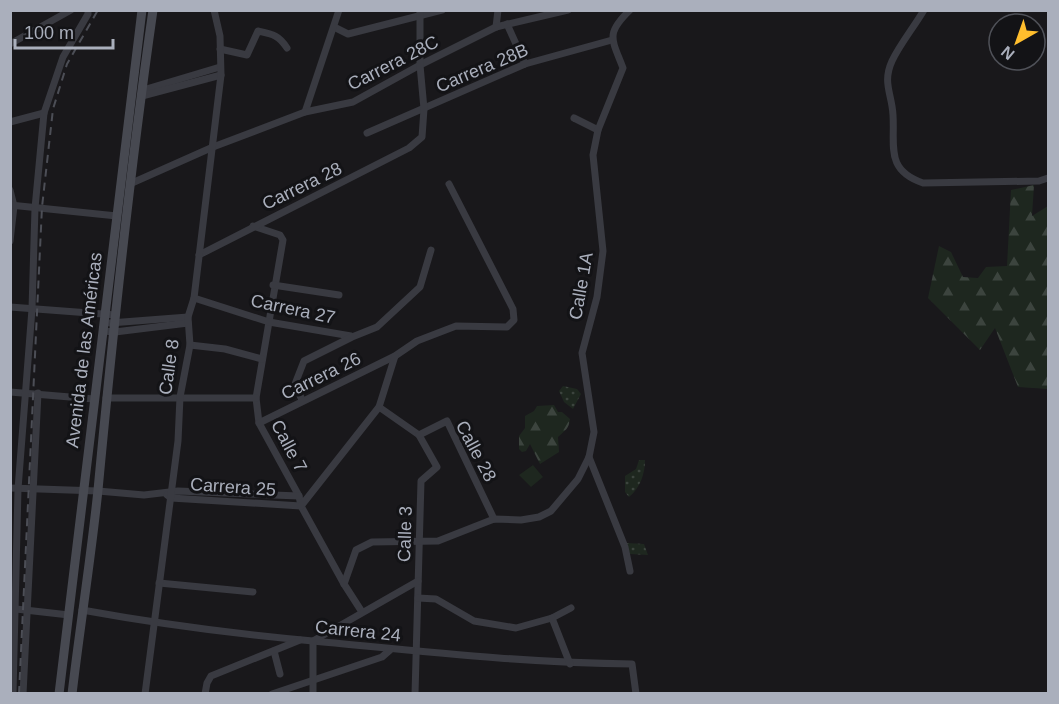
<svg xmlns="http://www.w3.org/2000/svg" width="1059" height="704" font-family="Arial,sans-serif">
  <defs>
    <pattern id="grass-dots" width="8" height="8" patternUnits="userSpaceOnUse" patternTransform="scale(1.5)"><rect width="8" height="8" fill="#1e271f"/><path d="M2 2h.1M6 6h.1" fill="none" stroke="#3c443e" stroke-width="1.8" stroke-linecap="round"/></pattern>
    <pattern id="forest-firs" width="22" height="20" patternUnits="userSpaceOnUse" patternTransform="scale(1.5)"><rect width="22" height="20" fill="#1e271f"/><path d="M5 1l3.5 6h-7zM16 11l3.5 6h-7z" fill="#3c443e"/></pattern>
  </defs>
  <rect width="100%" height="100%" fill="#19181b"/>
  <g fill="url(#grass-dots)">
    <path d="M563 386 577 389 581 394 573 409 564 402 559 391Z"/>
    <path d="M639 460H645C645 474 640 488 629 497L625 492V476L636 469Z"/>
    <path d="M627 543 644 544 648 555 630 554Z"/>
  </g>
  <g fill="url(#forest-firs)">
    <path d="M1034 185 1032 216 1048 206V389L1018 387 995 328 980 350 928 298 939 246 951 252 963 277 978 278 986 267 1007 266 1011 190Z"/>
    <path d="M554 405 558 412H562L570 419C569 429 565 430 558 437L559 452 540 464 530 444 526 451 522 452 519 449V436L525 428V416L534 411 537 406Z"/>
  </g>
  <path fill="#1e271f" d="M533 465 543 477 531 487 519 475Z"/>
  <g fill="none" stroke-linecap="round" stroke-linejoin="round">
    <g stroke="#393a41" stroke-width="7">
      <path d="M924 10C914 27 900 44 892 61 882 83 892 94 893 115 895 146 885 170 923 183L1039 181 1048 178"/>
      <path d="M507 24 525 64"/>
      <path d="M334 27 348 34 442 10"/>
      <path d="M496 27 498 10"/>
      <path d="M10 44 71 10"/>
      <path d="M220 49 247 55 258 31C272 34 279 35 287 48"/>
      <path d="M143 90 220 67"/>
      <path d="M142 96 221 75"/>
      <path d="M305 112 339 10"/>
      <path d="M574 118 598 130"/>
      <path d="M10 122 44 113"/>
      <path d="M367 133 525 64 612 40"/>
      <path d="M132 183 213 147 305 112 353 102 420 65 496 27 568 10"/>
      <path d="M10 190 14 206 10 241"/>
      <path d="M10 205 117 216"/>
      <path d="M253 226 280 235 283 240 256 398 259 423 299 496 301 506 344 584 362 612"/>
      <path d="M199 255 409 148 422 137 424 109 420 65V10"/>
      <path d="M273 285 339 295"/>
      <path d="M194 298 269 322 351 336"/>
      <path d="M10 307 116 315"/>
      <path d="M110 323 188 317"/>
      <path d="M103 331 115 332 188 323"/>
      <path d="M190 345 225 349 262 359"/>
      <path d="M10 392 94 399"/>
      <path d="M106 398H256"/>
      <path d="M302 400 295 384 304 361 352 337 377 327 420 287 431 250"/>
      <path d="M379 407 419 435 437 467 421 481 415 694"/>
      <path d="M259 423 395 356 417 341 456 326 507 327 514 320 513 309 449 184"/>
      <path d="M419 435 447 421 494 519"/>
      <path d="M589 457 625 547 630 571"/>
      <path d="M10 488 98 491 144 495 178 491 299 496"/>
      <path d="M167 495 171 498 301 506"/>
      <path d="M301 506 379 407 395 356"/>
      <path d="M159 583 253 592"/>
      <path d="M344 584 356 550 372 542 438 541 494 519 521 520 539 517 551 511 578 479 589 457 594 432 582 353 597 297 603 251 593 155 598 130 623 68C612 39 605 34 630 10"/>
      <path d="M418 598 436 599 474 621 516 628 552 618 571 608"/>
      <path d="M16 609 69 615"/>
      <path d="M82 610C159 624 236 634 313 641 420 651 525 663 632 664L636 694"/>
      <path d="M552 618 570 664"/>
      <path d="M274 651 280 674"/>
      <path d="M13 694 18 489 32 309 35 208 44 113 63 57 88 14V10"/>
      <path d="M23 694 38 393"/>
      <path d="M145 694 178 441 180 397 190 345 188 317 194 298 221 75 220 36 214 10"/>
      <path d="M205 694 207 683 211 676 300 640"/>
      <path d="M272 694 382 657 390 650"/>
      <path d="M313 694V641L418 581"/>
    </g>
    <g stroke="#474951" stroke-width="9">
      <path d="M59 694 142 10"/>
      <path d="M72 694C80 626 91 558 98 490 113 330 130 170 153 10"/>
    </g>
    <path stroke="#4c4e56" stroke-width="2" stroke-dasharray="8 6" stroke-linecap="butt" d="M19 694 42 207 53 109 67 64 98 10"/>
  </g>
  <g text-anchor="middle" dominant-baseline="central" stroke-width="6" stroke-linejoin="round" paint-order="stroke">
    <g font-size="18" fill="#aaafbc" stroke="#131316">
      <text transform="translate(393 63) rotate(-27)">Carrera 28C</text>
      <text transform="translate(482 68) rotate(-23)">Carrera 28B</text>
      <text transform="translate(302 186) rotate(-26)">Carrera 28</text>
      <text transform="translate(581 286) rotate(-80)">Calle 1A</text>
      <text transform="translate(293 309) rotate(12)">Carrera 27</text>
      <text transform="translate(84 350) rotate(-83)">Avenida de las Américas</text>
      <text transform="translate(169 367) rotate(-82)">Calle 8</text>
      <text transform="translate(321 376) rotate(-26)">Carrera 26</text>
      <text transform="translate(289 446) rotate(62)">Calle 7</text>
      <text transform="translate(476 451) rotate(62)">Calle 28</text>
      <text transform="translate(233 487) rotate(4)">Carrera 25</text>
      <text transform="translate(405 534) rotate(-88)">Calle 3</text>
      <text transform="translate(358 631) rotate(6)">Carrera 24</text>
    </g>
  </g>
  <rect width="1059" height="704" fill="none" stroke="#aaafbc" stroke-width="24"/>
  <g transform="translate(1017 42) rotate(220)"><circle r="28" fill="#131316" stroke="#4f5158" stroke-width="1.5"/>
  <path d="M0-4.5L10 22L0 15L-10 22Z" fill="#ffbe2d"/>
  <text y="-9" font-size="16" font-weight="bold" text-anchor="middle" fill="#aaafbc">N</text>
  </g>
  <path d="M15 39v9h98v-9" fill="none" stroke="#aaafbc" stroke-width="3"/>
  <text x="24" y="39" font-size="18" fill="#aaafbc" stroke="#131316" stroke-width="4.5" paint-order="stroke">100 m</text>
</svg>
